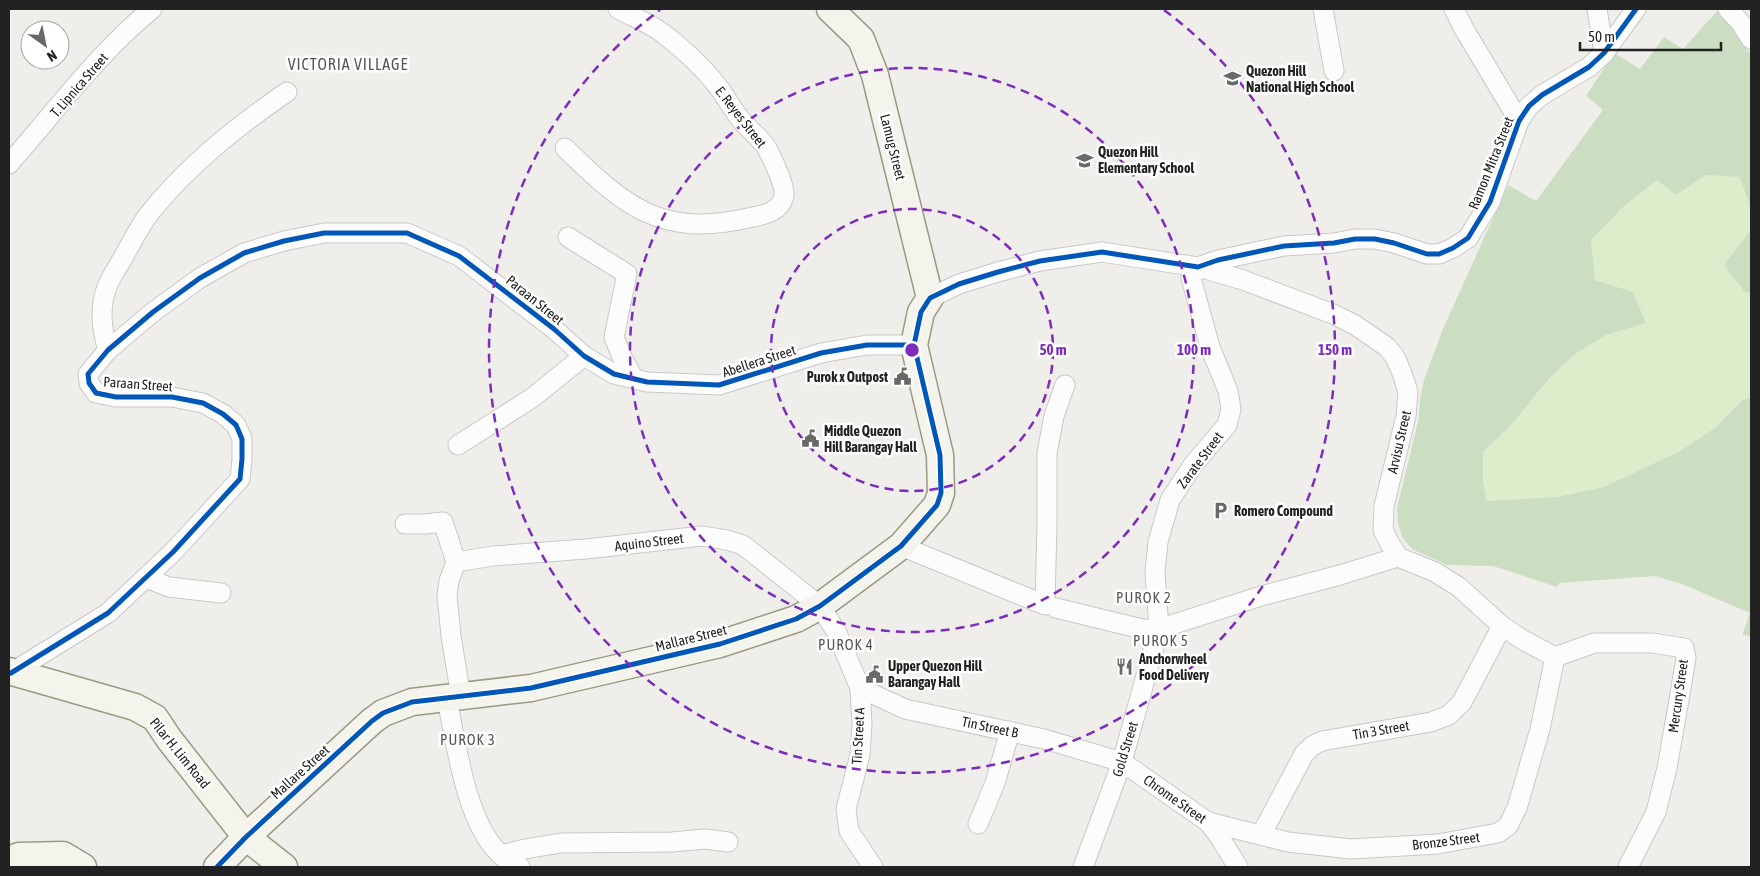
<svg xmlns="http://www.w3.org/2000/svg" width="1760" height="876" font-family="'Asap Condensed',sans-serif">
  <rect width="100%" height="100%" fill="#f0eeeb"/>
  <path fill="#ddeccb" d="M1705 175 1739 176 1751 207V229L1724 265 1744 291 1751 294V397L1743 400 1715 428 1680 451 1604 487 1557 497 1487 501 1483 482V452L1513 423 1548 381 1575 354 1606 335 1646 323 1633 292 1595 280 1591 240 1623 207 1657 180 1676 195Z"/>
  <g fill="#cbdec1">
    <path d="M1718 10 1732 27 1751 55V207L1739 177 1706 175 1676 195 1657 180 1623 207 1591 240 1595 280 1633 292 1646 323 1606 335 1575 354 1547 381 1513 423 1483 452V482L1487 501 1557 497 1604 487 1680 451 1715 428 1743 400 1751 397V636L1742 635 1750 613 1682 584 1655 576 1559 583 1557 587 1493 566 1447 565 1412 549 1402 537 1398 523 1397 508 1419 417 1420 398 1424 380 1442 331 1508 185 1536 201 1603 110 1586 96 1614 53 1640 69 1664 37 1683 49Z"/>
    <path d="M1751 229V294L1744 291 1724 265Z"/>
  </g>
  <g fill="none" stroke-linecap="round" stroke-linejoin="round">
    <defs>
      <g id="street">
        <path d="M1323 9 1334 71"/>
        <path d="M1454 9 1464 29 1519 121"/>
        <path d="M1597 9 1604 53"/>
        <path d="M1728 9 1741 23 1751 39"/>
        <path d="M565 148C624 206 661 238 748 218 762 215 780 213 784 196 786 187 770 152 764 144 756 134 745 126 738 116 731 107 726 97 719 88 704 68 684 50 665 35 652 24 633 17 618 9"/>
        <path d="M9 164C55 112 98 53 152 9"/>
        <path d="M568 237 627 274 614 337 622 357 634 379"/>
        <path d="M930 298 959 284 998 272 1040 261 1102 252 1198 267 1218 260 1284 246 1334 243 1355 239H1375L1394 243 1427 254H1439L1453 248 1468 238 1490 202 1519 121 1529 106 1542 95 1589 67 1604 53 1636 9"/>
        <path d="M108 350C102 331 99 310 106 290 109 279 118 267 124 256 132 242 139 227 149 214 187 166 237 126 287 92"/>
        <path d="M458 445 532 398 584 356"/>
        <path d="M405 524H425L443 522 456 562 449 581 447 595 451 636 461 697"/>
        <path d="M901 546 1045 605 1047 524V453L1054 416 1065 385"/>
        <path d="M456 562 493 556 586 549 702 536 727 540 743 545 820 606 837 633 860 688 862 723 860 755 846 809 849 831 873 867"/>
        <path d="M146 578 169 587 221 593"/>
        <path d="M1056 608 1142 629H1159L1261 596 1340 575 1398 557"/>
        <path d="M1555 657 1594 643H1652L1684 648 1686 658 1679 700 1667 768 1656 812 1628 867"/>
        <path d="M11 673 108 613 173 552 240 479 242 459V439L236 425 223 414 203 403 172 397H116L96 393 89 383 88 374 108 350 153 312 200 278 244 253 284 241 324 233H407L459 256 554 329 584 356 614 374 647 382 719 385 821 353 867 345H914"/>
        <path d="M860 688 905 709 1044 739 1122 762 1208 822 1217 833 1238 867"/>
        <path d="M447 699C456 743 466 823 500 854 506 860 514 863 520 867"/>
        <path d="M1208 822 1288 842 1351 849 1438 844 1498 833 1508 826 1517 808 1540 729 1555 657"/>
        <path d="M978 824 995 783 1010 731"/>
        <path d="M1261 835 1304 754 1312 746 1322 741 1431 722 1449 715 1462 702 1502 626"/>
        <path d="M501 855 525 849 561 843 672 842 705 839 728 842"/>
        <path d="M1083 867 1122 762 1159 629 1155 572 1158 542 1170 500 1193 465 1227 425 1231 409 1228 391 1210 347 1191 278 1198 267 1243 280 1333 314 1355 325 1387 347 1395 357 1402 373 1408 392 1406 416 1384 506 1383 530 1389 542 1398 557 1435 572 1459 587 1502 626 1523 640 1555 657"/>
      </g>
      <g id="secondary">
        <path d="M9 671 135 707 155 718 169 739 246 837 284 867"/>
        <path d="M9 860 19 856 63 855 83 867"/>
        <path d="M217 867 246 837 372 721 383 713 412 702 531 688 720 644 796 619 820 606 901 546 937 505 941 493 940 455 914 345 921 312 930 298 875 75 861 39 830 9"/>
      </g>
    </defs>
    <use href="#street" stroke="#c9c8c7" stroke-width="21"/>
    <use href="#secondary" stroke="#999a82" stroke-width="29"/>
    <use href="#street" stroke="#fdfcfc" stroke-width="19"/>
    <use href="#secondary" stroke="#f4f4ed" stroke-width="26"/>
    <defs>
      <g id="cycleway">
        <path d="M11 673 108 613 173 552 240 479 242 459V439L236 425 223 414 203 403 172 397H116L96 393 89 383 88 374 108 350 153 312 200 278 244 253 284 241 324 233H407L459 256 554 329 584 356 614 374 647 382 719 385 821 353 867 345H914"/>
        <path d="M217 867 246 837 372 721 383 713 412 702 531 688 720 644 796 619 820 606 901 546 937 505 941 493 940 455 914 345 921 312 930 298 959 284 998 272 1040 261 1102 252 1198 267 1218 260 1284 246 1334 243 1355 239H1375L1394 243 1427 254H1439L1453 248 1468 238 1490 202 1519 121 1529 106 1542 95 1589 67 1604 53 1636 9"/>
      </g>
    </defs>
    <use href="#cycleway" stroke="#fff" stroke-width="8"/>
    <use href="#cycleway" stroke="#0057b8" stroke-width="5"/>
  </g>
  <g fill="none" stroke="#7b2cbf" stroke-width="2.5" stroke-dasharray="9 6">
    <circle cx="912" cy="350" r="141"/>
    <circle cx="912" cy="350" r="282"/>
    <path d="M1164 10A423 423 0 1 1 660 10"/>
  </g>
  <defs>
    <symbol id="school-bare" viewBox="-9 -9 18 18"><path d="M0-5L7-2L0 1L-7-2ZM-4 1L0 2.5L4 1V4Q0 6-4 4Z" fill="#6a6968" stroke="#fff" stroke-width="2.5" paint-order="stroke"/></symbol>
    <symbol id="civic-bare" viewBox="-9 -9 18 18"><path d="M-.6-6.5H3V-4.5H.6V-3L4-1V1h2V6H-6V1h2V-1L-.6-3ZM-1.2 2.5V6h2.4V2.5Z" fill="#6a6968" stroke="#fff" stroke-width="2.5" paint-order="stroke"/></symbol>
    <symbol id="parking-bare" viewBox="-9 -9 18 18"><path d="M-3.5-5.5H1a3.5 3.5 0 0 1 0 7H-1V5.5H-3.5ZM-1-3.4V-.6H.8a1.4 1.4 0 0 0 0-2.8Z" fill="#6a6968" stroke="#fff" stroke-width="2.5" paint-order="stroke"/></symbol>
    <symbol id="restaurant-bare" viewBox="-9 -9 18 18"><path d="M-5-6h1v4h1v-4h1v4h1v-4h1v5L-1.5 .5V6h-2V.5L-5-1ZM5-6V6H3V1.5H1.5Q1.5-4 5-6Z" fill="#6a6968" stroke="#fff" stroke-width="2.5" paint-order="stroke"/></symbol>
  </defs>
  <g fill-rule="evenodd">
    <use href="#school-bare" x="1220" y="66" width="25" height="25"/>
    <use href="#school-bare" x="1072" y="148" width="25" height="25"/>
    <use href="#civic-bare" x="890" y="364" width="25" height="25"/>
    <use href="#civic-bare" x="798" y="426" width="25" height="25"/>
    <use href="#parking-bare" x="1208" y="498" width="25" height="25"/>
    <use href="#restaurant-bare" x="1112" y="654" width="25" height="25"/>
    <use href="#civic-bare" x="862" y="662" width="25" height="25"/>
  </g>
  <g text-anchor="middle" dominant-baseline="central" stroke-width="5" stroke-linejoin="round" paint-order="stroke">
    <g font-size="14" font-weight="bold" fill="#222" stroke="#fff" text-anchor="start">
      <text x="1246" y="71">Quezon Hill<tspan x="1246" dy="16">National High School</tspan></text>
      <text x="1098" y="152">Quezon Hill<tspan x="1098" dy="16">Elementary School</tspan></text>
      <text x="888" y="377" text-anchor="end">Purok x Outpost</text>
      <text x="824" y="431">Middle Quezon<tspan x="824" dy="16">Hill Barangay Hall</tspan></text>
      <text x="1234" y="511">Romero Compound</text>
      <text x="1139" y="659">Anchorwheel<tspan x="1139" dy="16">Food Delivery</tspan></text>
      <text x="888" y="666">Upper Quezon Hill<tspan x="888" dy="16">Barangay Hall</tspan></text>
    </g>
    <g font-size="14" fill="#222" stroke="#fff">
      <text transform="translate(79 85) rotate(-49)">T. Lipnica Street</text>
      <text transform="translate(741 117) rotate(52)">E. Reyes Street</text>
      <text transform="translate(893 147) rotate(76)">Lamug Street</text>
      <text transform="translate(1491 163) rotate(-68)">Ramon Mitra Street</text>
      <text transform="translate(535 300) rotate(39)">Paraan Street</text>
      <text transform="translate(759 361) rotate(-18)">Abellera Street</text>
      <text transform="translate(138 384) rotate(4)">Paraan Street</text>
      <text transform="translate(1399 442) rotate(-77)">Arvisu Street</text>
      <text transform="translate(1200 460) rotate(-53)">Zarate Street</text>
      <text transform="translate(649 542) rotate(-7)">Aquino Street</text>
      <text transform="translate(691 638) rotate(-14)">Mallare Street</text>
      <text transform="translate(1678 696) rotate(-82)">Mercury Street</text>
      <text transform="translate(990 727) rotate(12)">Tin Street B</text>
      <text transform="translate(1381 730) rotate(-10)">Tin 3 Street</text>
      <text transform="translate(858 736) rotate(-87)">Tin Street A</text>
      <text transform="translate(1125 749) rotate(-73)">Gold Street</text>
      <text transform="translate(180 753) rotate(51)">Pilar H. Lim Road</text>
      <text transform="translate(300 772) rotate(-42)">Mallare Street</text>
      <text transform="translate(1175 799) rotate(35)">Chrome Street</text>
      <text transform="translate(1446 841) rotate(-7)">Bronze Street</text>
    </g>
    <g font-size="15" letter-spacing="1" fill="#555" stroke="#fff">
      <text x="1144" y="597">PUROK 2</text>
      <text x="1161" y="640">PUROK 5</text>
      <text x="846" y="644">PUROK 4</text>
      <text x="468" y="739">PUROK 3</text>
    </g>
    <g font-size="16" letter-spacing="1" fill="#555" stroke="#fff">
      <text x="348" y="64">VICTORIA VILLAGE</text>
    </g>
  </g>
  <circle cx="912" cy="350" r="8" fill="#7b2cbf" stroke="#fff" stroke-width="2.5"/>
  <g font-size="15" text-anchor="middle" font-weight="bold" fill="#7b2cbf" stroke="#fff" stroke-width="5" stroke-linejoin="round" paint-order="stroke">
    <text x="1053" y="355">50 m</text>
    <text x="1194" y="355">100 m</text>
    <text x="1335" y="355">150 m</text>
  </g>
  <rect width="1760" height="876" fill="none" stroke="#222222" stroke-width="20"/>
  <g transform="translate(45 45) rotate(147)"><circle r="24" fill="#ffffff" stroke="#a7a7a7"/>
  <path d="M0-4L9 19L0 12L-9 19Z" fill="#6a6968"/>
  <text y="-8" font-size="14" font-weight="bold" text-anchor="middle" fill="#222222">N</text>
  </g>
  <path d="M1580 42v8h141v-8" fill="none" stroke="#222222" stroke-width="2.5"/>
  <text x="1588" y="42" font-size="15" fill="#222222" stroke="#ffffff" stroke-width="4" paint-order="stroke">50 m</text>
</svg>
